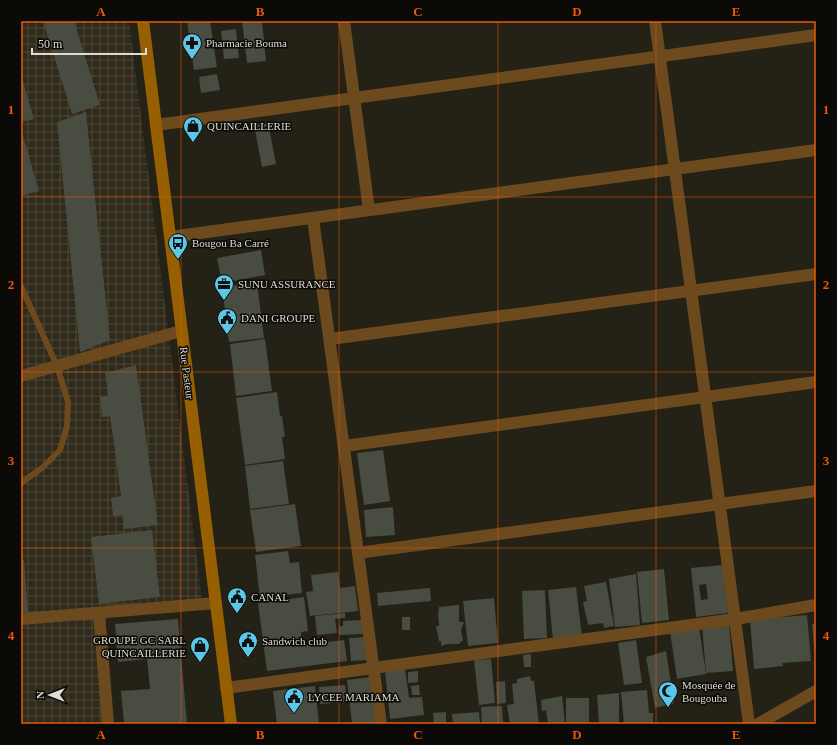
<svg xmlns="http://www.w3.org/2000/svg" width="837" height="745" font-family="'Times New Roman',serif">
  <defs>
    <pattern id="industrial-grid" width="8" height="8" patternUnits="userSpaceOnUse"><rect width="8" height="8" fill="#2f2a19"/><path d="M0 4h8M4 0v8" fill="none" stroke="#4d483a"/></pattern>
  </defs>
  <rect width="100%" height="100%" fill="#242116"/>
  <path fill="url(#industrial-grid)" d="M21 21H129L202 600 96 609 104 724H21Z"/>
  <g fill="#494c40" fill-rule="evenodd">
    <path d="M43 21H74L100 105 72 114Z"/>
    <path d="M187 21H210L217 67 194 70Z"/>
    <path d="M242 21H262L266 61 247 63Z"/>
    <path d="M236 29 239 58 224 59 221 31Z"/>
    <path d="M21 74 34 119 21 122Z"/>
    <path d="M217 74 220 90 201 93 199 77Z"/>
    <path d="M86 112 110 340 80 352 57 122Z"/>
    <path d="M268 122 276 164 262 167 254 125Z"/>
    <path d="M21 132H22L39 191 21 196Z"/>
    <path d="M261 250 265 275 222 283 217 258Z"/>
    <path d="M257 283 264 338 229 342 222 287Z"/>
    <path d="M265 339 272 391 236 396 230 344Z"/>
    <path d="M136 365 158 525 124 529 122 515 113 516 111 498 121 496 110 416 102 417 100 397 108 396 105 373Z"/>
    <path d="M277 392 280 416H282L285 437H282L285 459 245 465 236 398Z"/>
    <path d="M383 450 390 501 364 505 357 453Z"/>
    <path d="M283 461 289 504 250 509 245 466Z"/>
    <path d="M295 504 301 546 256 552 250 510Z"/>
    <path d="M393 507 395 535 366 537 364 510Z"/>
    <path d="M152 530 160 597 99 604 91 537Z"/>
    <path d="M288 551 290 563 299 562 302 593 260 598 255 555Z"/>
    <path d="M24 560 28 612 21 613V561Z"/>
    <path d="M723 565 728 613 696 617 691 568ZM706 584 708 599 701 600 699 585Z"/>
    <path d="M664 569 669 620 642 623 637 572Z"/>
    <path d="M338 572 340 588 355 586 358 611 310 616 306 592 313 591 311 575Z"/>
    <path d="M636 574 640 625 615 627 609 579Z"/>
    <path d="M606 582 614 626 604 628 603 623 588 625 583 602 587 601 584 586Z"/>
    <path d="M576 587 582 637 553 640 548 590Z"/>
    <path d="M430 588 431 601 378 606 377 593Z"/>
    <path d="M545 590 547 638 524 639 522 591Z"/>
    <path d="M304 597 308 631 301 632 302 645 344 640 347 661 267 671 258 603Z"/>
    <path d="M494 598 498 643 468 646 463 601Z"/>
    <path d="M459 605V622H464L461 630 463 640 459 644H447L441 646V641H439L436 626H439L438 613 439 607Z"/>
    <path d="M345 613V618L335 619 337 633 317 635 315 616Z"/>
    <path d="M807 615 811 661 782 663 783 666 754 669 750 620Z"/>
    <rect x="402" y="617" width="8" height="13"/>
    <path d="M178 619 187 724H124L121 691 150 689 147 659 118 662 115 624Z"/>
    <path d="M362 620 363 634 339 635V626H343V621Z"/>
    <path d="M729 623 733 671 706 673 702 626Z"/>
    <path d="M812 624H816V657L815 658Z"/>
    <path d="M699 627 706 674 677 679 670 631Z"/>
    <path d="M367 637 368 660 351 661 349 638Z"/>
    <path d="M636 640 642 683 624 685 618 643Z"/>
    <path d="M666 651 674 703 655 708 646 657Z"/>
    <path d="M531 654V667H524L523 655Z"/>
    <path d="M491 659 495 703 479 705 474 660Z"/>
    <path d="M405 669 409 698 422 697 424 715 390 719 385 671Z"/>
    <path d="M418 671V682L408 683V672Z"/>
    <path d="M530 676 531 681H534L539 724H510L507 705 514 704 512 684 517 683V679Z"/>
    <path d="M371 677 376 724H352L347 680Z"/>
    <path d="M505 681 506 703 497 704 496 682Z"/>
    <path d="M345 685 347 702 320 704 319 687Z"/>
    <path d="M419 685 420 695H412L411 686Z"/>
    <path d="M315 686 319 724H277L273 691Z"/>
    <path d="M647 690 649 713H653V724H624L621 692Z"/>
    <path d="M619 693V724H599L597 695Z"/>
    <path d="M562 696 565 724H548L546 710 542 711 541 700Z"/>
    <rect x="566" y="698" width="23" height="26"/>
    <path d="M502 706 503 724H482L481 707Z"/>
    <path d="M446 712V724H434L433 713Z"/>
    <path d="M479 712 480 724H453L452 714Z"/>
  </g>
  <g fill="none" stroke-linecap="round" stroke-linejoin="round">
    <path stroke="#6c4a1d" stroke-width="6" d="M21 286 57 366 68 402 67 426 60 450 42 468 21 483"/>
    <g stroke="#6c4a1d" stroke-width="12">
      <path d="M344 21 369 210"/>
      <path d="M655 21 749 724"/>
      <path d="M156 125 816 35"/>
      <path d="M313 218 381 724"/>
      <path d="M170 237 816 150"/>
      <path d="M330 339 816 274"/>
      <path d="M21 376 181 331"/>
      <path d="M344 446 816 382"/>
      <path d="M358 553 816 491"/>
      <path d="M99 613 108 724"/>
      <path d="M21 619 216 603"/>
      <path d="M226 688 735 619 816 605"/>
      <path d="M758 724 816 691"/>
    </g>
    <path stroke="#965f02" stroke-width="12" d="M143 21 231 724"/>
  </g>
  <path fill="none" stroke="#e8590c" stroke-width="1" stroke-opacity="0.55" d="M181 21V724M339 21V724M498 21V724M656 21V724M21 197H816M21 372H816M21 548H816"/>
  <defs>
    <symbol id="pharmacy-pin" viewBox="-11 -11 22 30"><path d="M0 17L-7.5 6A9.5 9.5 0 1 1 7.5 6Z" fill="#5cc7e8" stroke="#0c0a06"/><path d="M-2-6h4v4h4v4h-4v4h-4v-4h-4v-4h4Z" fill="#111"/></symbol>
    <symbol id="shop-pin" viewBox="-11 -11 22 30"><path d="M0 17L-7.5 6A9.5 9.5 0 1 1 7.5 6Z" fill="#5cc7e8" stroke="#0c0a06"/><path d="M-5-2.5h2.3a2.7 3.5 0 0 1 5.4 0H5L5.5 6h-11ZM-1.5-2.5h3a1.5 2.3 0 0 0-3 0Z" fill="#111"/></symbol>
    <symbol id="bus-pin" viewBox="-11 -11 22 30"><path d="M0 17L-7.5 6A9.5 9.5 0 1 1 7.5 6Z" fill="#5cc7e8" stroke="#0c0a06"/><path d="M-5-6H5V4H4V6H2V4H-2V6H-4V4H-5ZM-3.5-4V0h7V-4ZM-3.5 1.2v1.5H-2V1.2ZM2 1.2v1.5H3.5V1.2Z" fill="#111"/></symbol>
    <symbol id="office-pin" viewBox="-11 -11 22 30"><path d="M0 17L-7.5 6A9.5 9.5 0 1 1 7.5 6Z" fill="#5cc7e8" stroke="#0c0a06"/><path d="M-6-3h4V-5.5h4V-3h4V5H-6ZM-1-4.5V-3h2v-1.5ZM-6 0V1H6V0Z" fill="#111"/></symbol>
    <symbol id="civic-pin" viewBox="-11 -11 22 30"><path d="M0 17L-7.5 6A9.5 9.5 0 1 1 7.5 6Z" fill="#5cc7e8" stroke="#0c0a06"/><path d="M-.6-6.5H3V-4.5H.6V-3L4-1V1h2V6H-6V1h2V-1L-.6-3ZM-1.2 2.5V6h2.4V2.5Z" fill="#111"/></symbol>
    <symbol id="mosque-pin" viewBox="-11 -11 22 30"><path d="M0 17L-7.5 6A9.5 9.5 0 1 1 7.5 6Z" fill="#5cc7e8" stroke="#0c0a06"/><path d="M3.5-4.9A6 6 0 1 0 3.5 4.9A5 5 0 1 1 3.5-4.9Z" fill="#111"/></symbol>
  </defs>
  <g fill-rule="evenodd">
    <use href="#pharmacy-pin" x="181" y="32" width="22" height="30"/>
    <use href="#shop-pin" x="182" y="115" width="22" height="30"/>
    <use href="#bus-pin" x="167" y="232" width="22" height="30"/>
    <use href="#office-pin" x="213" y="273" width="22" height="30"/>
    <use href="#civic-pin" x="216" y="307" width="22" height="30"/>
    <use href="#civic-pin" x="226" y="586" width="22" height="30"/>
    <use href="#civic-pin" x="237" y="630" width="22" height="30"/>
    <use href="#shop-pin" x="189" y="635" width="22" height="30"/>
    <use href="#mosque-pin" x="657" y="680" width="22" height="30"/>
    <use href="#civic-pin" x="283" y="686" width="22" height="30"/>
  </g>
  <g text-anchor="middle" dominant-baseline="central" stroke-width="3" stroke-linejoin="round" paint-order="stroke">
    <g font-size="11" fill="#dedcd5" stroke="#0c0a06" text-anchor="start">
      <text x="206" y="43">Pharmacie Bouma</text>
      <text x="207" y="126">QUINCAILLERIE</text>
      <text x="192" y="243">Bougou Ba Carré</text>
      <text x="238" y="284">SUNU ASSURANCE</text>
      <text x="241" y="318">DANI GROUPE</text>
      <text x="251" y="597">CANAL</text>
      <text x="186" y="640" text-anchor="end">GROUPE GC SARL<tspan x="186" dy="13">QUINCAILLERIE</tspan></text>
      <text x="262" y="641">Sandwich club</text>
      <text x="682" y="685">Mosquée de<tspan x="682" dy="13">Bougouba</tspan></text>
      <text x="308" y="697">LYCEE MARIAMA</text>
    </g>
    <g font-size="11" fill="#dedcd5" stroke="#0c0a06">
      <text transform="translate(187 373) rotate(83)">Rue Pasteur</text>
    </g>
  </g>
  <rect width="837" height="745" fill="none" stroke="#0c0a06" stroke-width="44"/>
  <g transform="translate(50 695) rotate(270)" stroke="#0c0a06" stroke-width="3" paint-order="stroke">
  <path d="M0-3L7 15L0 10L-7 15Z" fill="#dedcd5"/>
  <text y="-6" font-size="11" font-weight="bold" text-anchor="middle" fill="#dedcd5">N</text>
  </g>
  <path d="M32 48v6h114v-6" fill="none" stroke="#dedcd5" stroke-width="2"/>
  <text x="38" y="48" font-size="12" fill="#dedcd5" stroke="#0c0a06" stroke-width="3" paint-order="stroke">50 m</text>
  <rect x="22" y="22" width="793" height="701" fill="none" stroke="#e8590c" stroke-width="1.5"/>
  <g font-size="13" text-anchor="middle" font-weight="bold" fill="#e8590c">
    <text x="101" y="16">A</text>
    <text x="260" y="16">B</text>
    <text x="418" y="16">C</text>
    <text x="577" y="16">D</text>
    <text x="736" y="16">E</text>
    <text x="11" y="114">1</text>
    <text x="826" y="114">1</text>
    <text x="11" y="289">2</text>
    <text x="826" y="289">2</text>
    <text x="11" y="465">3</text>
    <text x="826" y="465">3</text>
    <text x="11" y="640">4</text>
    <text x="826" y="640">4</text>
    <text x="101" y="739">A</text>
    <text x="260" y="739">B</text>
    <text x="418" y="739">C</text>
    <text x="577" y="739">D</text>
    <text x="736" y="739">E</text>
  </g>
</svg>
